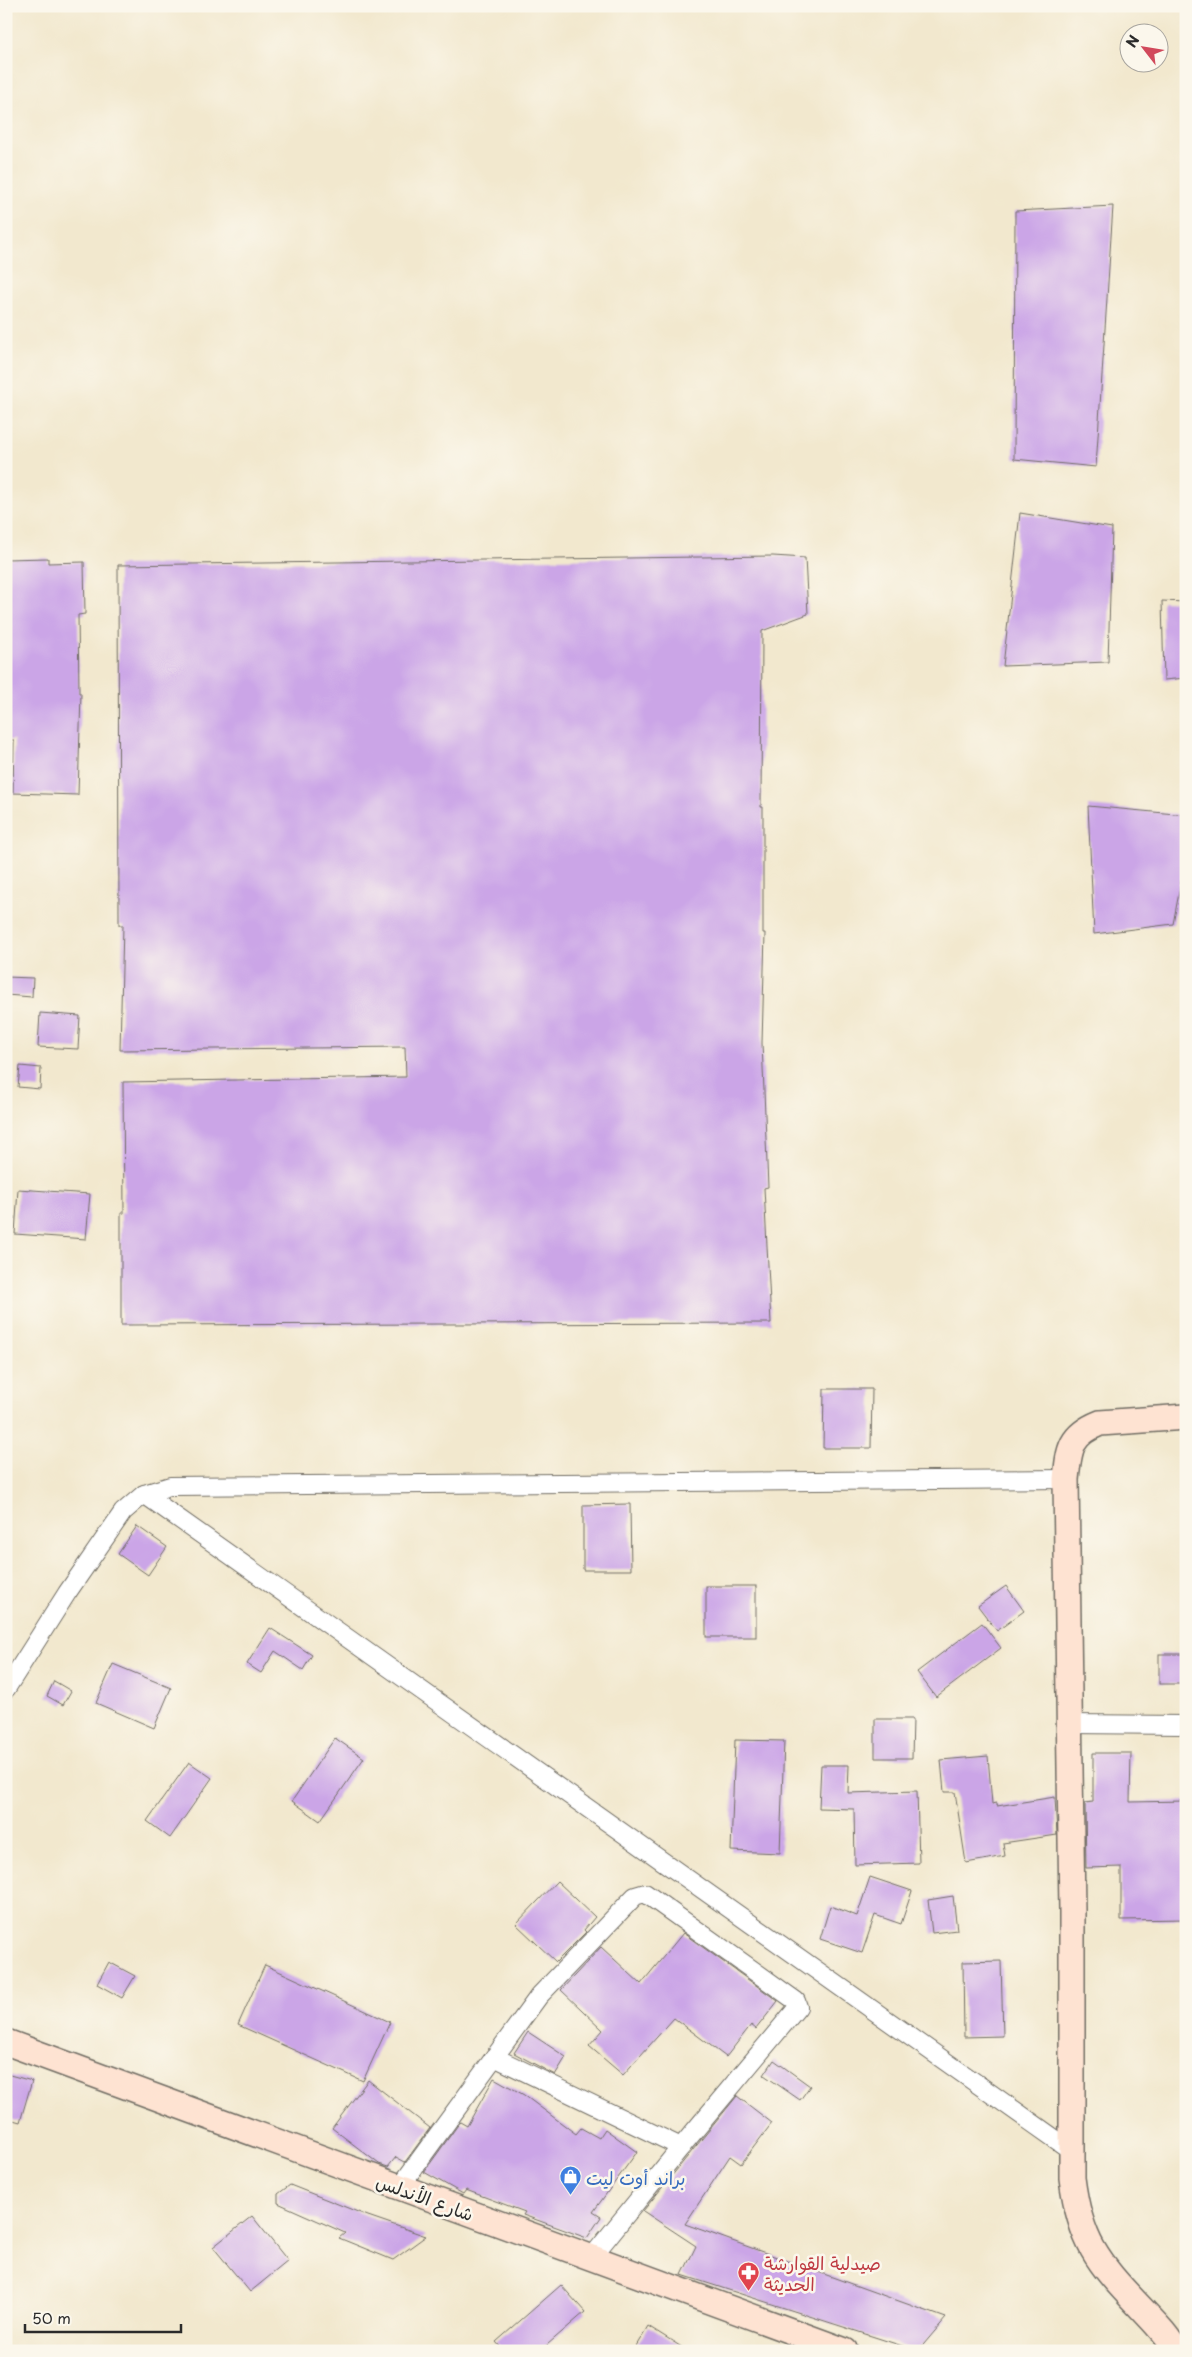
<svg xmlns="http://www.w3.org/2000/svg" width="1192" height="2357" font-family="'Playpen Sans','Playpen Sans Arabic',sans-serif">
  <rect width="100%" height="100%" fill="#fbf7ec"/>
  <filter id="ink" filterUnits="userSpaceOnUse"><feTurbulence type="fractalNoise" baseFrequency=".02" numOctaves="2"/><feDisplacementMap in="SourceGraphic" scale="10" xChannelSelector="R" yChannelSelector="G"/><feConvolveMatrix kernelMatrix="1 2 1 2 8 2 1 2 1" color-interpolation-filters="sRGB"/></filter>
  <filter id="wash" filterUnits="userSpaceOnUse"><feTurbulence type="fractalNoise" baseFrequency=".0096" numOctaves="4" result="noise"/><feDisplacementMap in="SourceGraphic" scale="20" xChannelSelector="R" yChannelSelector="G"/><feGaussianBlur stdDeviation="1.12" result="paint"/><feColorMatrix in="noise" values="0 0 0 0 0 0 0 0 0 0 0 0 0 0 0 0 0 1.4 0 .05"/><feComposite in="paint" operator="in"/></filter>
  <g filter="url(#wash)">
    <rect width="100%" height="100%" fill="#f2e8ce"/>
    <g id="blocks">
      <g fill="#cba5e7">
        <path d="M1113 206 1096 467 1014 459 1015 211Z"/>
        <path d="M1020 513 1112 528 1108 662 1003 666Z"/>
        <path d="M773 556 805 558 808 614 762 631 761 807H763V933H765L762 1043 768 1187 764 1188 771 1323 121 1325V1213H124L123 1082 406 1077 405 1047 120 1050 123 925H119L118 565Z"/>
        <path d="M48 558V563L84 562 85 614 78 615 79 693H81L78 795 13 793 14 740H6V559Z"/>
        <path d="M1162 601 1186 602V678L1164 680Z"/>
        <path d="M1088 806 1186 815V856L1173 924 1094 934Z"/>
        <path d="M6 977 33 978 32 997 6 995Z"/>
        <path d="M40 1013 80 1016 78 1049 38 1047Z"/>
        <path d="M20 1066 41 1068 40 1089 18 1087Z"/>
        <path d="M18 1189 90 1194 86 1239 15 1234Z"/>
        <path d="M824 1389H872L871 1448H823Z"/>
        <path d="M630 1504 631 1570H583V1505Z"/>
        <path d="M137 1526 167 1547 148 1575 118 1554Z"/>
        <rect x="706" y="1586" width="50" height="51"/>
        <path d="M1006 1586 1024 1611 997 1631 978 1606Z"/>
        <path d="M982 1623 1001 1648 936 1697 917 1672Z"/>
        <path d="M270 1628 312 1655 303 1670 275 1651 261 1673 247 1664Z"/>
        <rect x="1159" y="1654" width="27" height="30"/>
        <path d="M113 1664 171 1688 154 1728 96 1703Z"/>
        <path d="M54 1681 71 1691 63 1705 47 1696Z"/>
        <path d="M875 1719H913L912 1758H875Z"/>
        <path d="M335 1738 364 1758 320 1821 292 1801Z"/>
        <path d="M735 1740 784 1741 780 1853 731 1851Z"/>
        <path d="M1093 1753H1131L1130 1802 1186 1801V1919L1121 1920V1867L1086 1868 1085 1803 1093 1802Z"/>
        <path d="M988 1756 992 1804 997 1803V1806L1055 1797 1057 1835 1003 1843 1005 1856 966 1863 955 1792H944L941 1760Z"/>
        <path d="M189 1762 212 1778 170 1838 147 1821Z"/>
        <path d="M821 1765H849L848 1793 917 1791 919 1863 855 1865 854 1809 819 1808Z"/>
        <path d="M870 1877 912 1891 901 1924 875 1915 862 1953 820 1939 830 1906 857 1916Z"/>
        <path d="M557 1881 595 1917 584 1930 586 1932 556 1962 516 1924Z"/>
        <path d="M953 1896 957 1930 932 1933 928 1900Z"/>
        <path d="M683 1933 778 2001 756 2029 751 2025 726 2057 674 2018 623 2075 589 2046 603 2030 561 1990 601 1947 641 1984Z"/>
        <path d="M1001 1961 1003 2036 964 2037 963 1962Z"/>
        <path d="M109 1962 135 1976 122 1998 97 1984Z"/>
        <path d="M265 1965 390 2022 363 2081 238 2025Z"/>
        <path d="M528 2032 566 2057 555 2075 514 2053Z"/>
        <path d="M774 2060 810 2086 800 2100 764 2075Z"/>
        <path d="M6 2074 32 2081 20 2122 6 2118Z"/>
        <path d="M494 2078 524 2095 576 2134 581 2128 599 2138 605 2129 637 2152 593 2212 601 2217 587 2238 523 2215 525 2212 466 2190 463 2194 424 2172 460 2122 467 2126Z"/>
        <path d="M368 2080 430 2128 405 2162 396 2157 388 2167 379 2164 332 2128Z"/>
        <path d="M737 2096 772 2123 741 2164 730 2156 685 2224 946 2318 918 2351 682 2275 696 2246 643 2211Z"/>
        <path d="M290 2185 368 2216 426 2236 393 2260 339 2238 345 2233 278 2203V2194Z"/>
        <path d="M252 2216 288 2261 250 2292 213 2247Z"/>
        <path d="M561 2285 585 2312 540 2351H504L496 2342Z"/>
        <path d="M648 2326 688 2351H633Z"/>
      </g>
    </g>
  </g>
  <g filter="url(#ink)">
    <use href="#blocks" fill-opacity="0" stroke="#716d64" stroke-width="1"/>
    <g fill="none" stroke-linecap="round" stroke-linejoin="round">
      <defs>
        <g id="minor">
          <path d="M144 1494 1072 2151"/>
          <path d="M6 1689 67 1593 123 1512 144 1494 170 1486 1066 1479"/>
          <path d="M1068 1724 1186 1725"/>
          <path d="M494 2057 681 2147"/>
          <path d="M399 2188 539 1996 635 1896 645 1893 796 2001 798 2007 681 2147 591 2258"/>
        </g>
        <g id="secondary">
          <path d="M6 2042 845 2351"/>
          <path d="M1176 2351C1167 2334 1153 2321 1140 2307 1097 2262 1080 2241 1072 2178V1912L1066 1479C1069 1449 1070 1435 1100 1423L1186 1417"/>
        </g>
      </defs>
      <use href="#minor" stroke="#716d64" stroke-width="20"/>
      <use href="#secondary" stroke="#716d64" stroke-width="28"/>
      <use href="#minor" stroke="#fff" stroke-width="18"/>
      <use href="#secondary" stroke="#fee3d2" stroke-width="25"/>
    </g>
  </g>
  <defs>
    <symbol id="shop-pin" viewBox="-11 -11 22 30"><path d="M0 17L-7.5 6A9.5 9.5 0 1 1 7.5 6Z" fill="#3f7fe0" stroke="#fbf7ec"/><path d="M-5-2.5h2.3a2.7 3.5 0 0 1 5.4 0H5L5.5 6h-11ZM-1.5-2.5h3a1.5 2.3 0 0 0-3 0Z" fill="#fff"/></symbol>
    <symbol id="pharmacy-pin" viewBox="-11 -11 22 30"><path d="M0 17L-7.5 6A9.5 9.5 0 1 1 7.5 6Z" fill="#e0444e" stroke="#fbf7ec"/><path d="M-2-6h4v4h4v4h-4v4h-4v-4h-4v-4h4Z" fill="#fff"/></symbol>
  </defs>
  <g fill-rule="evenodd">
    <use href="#shop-pin" x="558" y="2164" width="25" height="34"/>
    <use href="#pharmacy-pin" x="736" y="2260" width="25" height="34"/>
  </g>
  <g text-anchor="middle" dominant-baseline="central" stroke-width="5" stroke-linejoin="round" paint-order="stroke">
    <g font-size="18" fill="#366cbe" stroke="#fbf7ec" text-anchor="start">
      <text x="586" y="2177">براند أوت ليت</text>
    </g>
    <g font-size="18" fill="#2b2b2b" stroke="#fbf7ec">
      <text transform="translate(425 2197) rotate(20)">شارع الأندلس</text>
    </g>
    <g font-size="18" fill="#be3a42" stroke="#fbf7ec" text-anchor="start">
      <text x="764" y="2262">صيدلية القوارشة<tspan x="764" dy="21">الحديثة</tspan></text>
    </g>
  </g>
  <rect width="1192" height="2357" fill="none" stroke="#fbf7ec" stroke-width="25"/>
  <g transform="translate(1144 48) rotate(301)"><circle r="24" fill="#fbf7ec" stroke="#a8a59f"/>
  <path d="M0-4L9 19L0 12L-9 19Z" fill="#d1495b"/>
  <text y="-8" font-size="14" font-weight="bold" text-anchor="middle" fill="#2b2b2b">N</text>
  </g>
  <path d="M25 2324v8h156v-8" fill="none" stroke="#2b2b2b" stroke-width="2.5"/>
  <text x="32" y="2324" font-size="15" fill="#2b2b2b" stroke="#fbf7ec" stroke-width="4" paint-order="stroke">50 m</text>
</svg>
